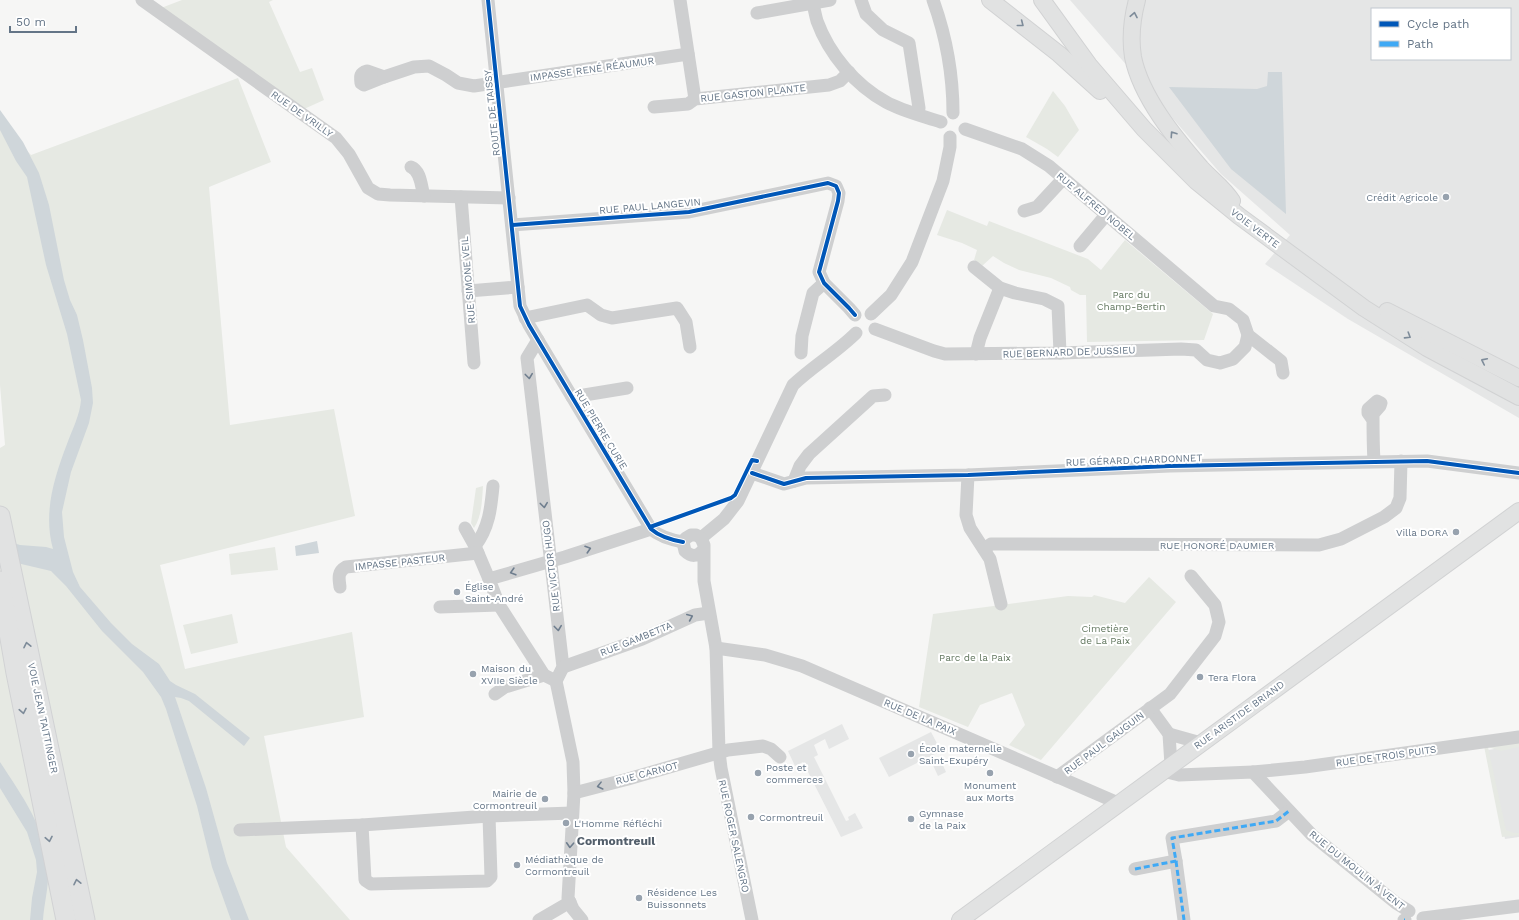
<svg xmlns="http://www.w3.org/2000/svg" width="1519" height="920" font-family="'Work Sans',sans-serif">
  <rect width="100%" height="100%" fill="#f6f6f5"/>
  <g fill="#e5e6e6" fill-rule="evenodd">
    <path d="M1070 0H1519V418L1348 319 1265 264 1290 235 1221 174ZM1372 9H1510V59H1372Z"/>
    <path d="M842 724 849 739 829 749 825 739 814 745 818 755 814 757 846 821 849 820 848 817 855 813 863 828 841 837 803 762 795 766 788 751Z"/>
    <path d="M931 732 941 751 931 756 933 762 940 759 946 772 938 776 932 763 930 764 927 758 889 777 879 758Z"/>
    <path d="M1519 745V837L1505 839 1488 750Z"/>
  </g>
  <g fill="#e6e9e3">
    <path d="M182 0H273L269 2 300 72 312 68 324 100 304 109 161 8Z"/>
    <path d="M238 78 271 162 209 187 230 425 334 409 355 516 160 565 185 669 352 632 364 717 264 736 286 847 350 920H0V448L5 445 0 385V122L31 155Z"/>
    <path d="M1053 91 1065 106 1079 130 1058 157 1047 149 1026 137Z"/>
    <path d="M947 210 987 226 989 221 1088 259 1101 270 1125 240 1213 314 1204 340 1087 342 1086 295H1080L1071 290 1070 287 1051 278 1019 270 1004 263 993 256 982 266 974 260 977 250 962 243 937 235Z"/>
    <path d="M483 486C482 500 482 516 474 528L471 523 476 488Z"/>
    <path d="M275 547 278 570 231 575 229 554Z"/>
    <path d="M1149 577 1176 602 1041 760 1009 745 1025 725 1012 693 980 705 968 727 919 707 933 614 1068 596 1092 597 1094 595 1125 603Z"/>
    <path d="M232 614 238 643 191 654 183 625Z"/>
    <path d="M1519 740V747L1501 751 1488 747 1506 830 1514 833H1519V835L1502 837 1484 746Z"/>
  </g>
  <g fill="#cfd6da">
    <path d="M1268 72H1282L1286 214 1231 169 1169 87 1257 89 1267 86Z"/>
    <path d="M0 110 23 142 39 173 49 205 64 280 70 300 77 315 83 340 92 388 93 403 89 423 71 472 62 512 64 537 73 572 80 587 111 623 132 644 159 664 170 681 176 685 195 694 250 738 244 746 189 701 181 698 175 697 206 788 227 863 249 920H231L212 867 197 806 166 709 161 697 143 672 102 631 66 586 51 571 0 559V539L20 545 46 547 53 549C43 513 54 478 67 444 72 430 80 415 81 400L67 334 46 265 27 177 16 161 0 130Z"/>
    <path d="M317 541 319 553 296 556 295 546Z"/>
    <path d="M0 762C22 796 47 829 48 871 49 886 44 904 43 920H30L32 898 37 872 36 860 27 832 0 788Z"/>
  </g>
  <g fill="none" stroke-linecap="round" stroke-linejoin="round">
    <defs>
      <g id="major">
        <path d="M990 0 1059 54 1100 91"/>
        <path d="M1042 0 1089 65 1144 129 1196 181 1239 216 1364 308 1427 348 1519 397"/>
        <path d="M1137 0C1132 19 1130 38 1133 57 1141 97 1175 138 1201 168 1211 179 1224 188 1232 201"/>
        <path d="M1387 311 1519 378"/>
        <path d="M960 920 1519 511"/>
      </g>
      <g id="highway">
        <path d="M0 516 85 920"/>
        <path d="M0 581 16 673 66 920"/>
      </g>
    </defs>
    <use href="#major" stroke="#d1d2d3" stroke-width="18"/>
    <use href="#highway" stroke="#d1d2d4" stroke-width="21"/>
    <g stroke="#cecfd0" stroke-width="13">
      <path d="M142 0 336 138 349 154 368 188 378 194 390 195 509 198"/>
      <path d="M488 0 520 306 529 325 651 529C660 537 672 540 683 542"/>
      <path d="M680 0 695 99"/>
      <path d="M812 0C814 7 815 14 817 21 829 54 855 85 886 102 902 111 923 116 941 122"/>
      <path d="M861 0 866 14 883 30 909 43 919 108 918 114"/>
      <path d="M933 0C946 36 953 75 953 113"/>
      <path d="M757 13 830 0"/>
      <path d="M367 71 384 77 364 85 361 83C360 76 360 73 367 71Z"/>
      <path d="M384 77 414 67 429 66 446 75 458 83 474 86 688 54"/>
      <path d="M654 107 688 104 695 99 829 85 840 81 849 72"/>
      <path d="M965 129 1022 149 1049 166 1214 306 1229 309 1243 320 1248 335 1281 361 1283 373"/>
      <path d="M411 167C421 171 421 186 424 196"/>
      <path d="M461 197 474 363"/>
      <path d="M1024 211 1037 207 1063 179"/>
      <path d="M512 225 689 212 828 183 836 186 839 193 838 201 819 272 824 283 849 308 855 315"/>
      <path d="M1080 246 1106 215"/>
      <path d="M974 267 1000 288 1015 293 1044 299 1058 306 1060 353"/>
      <path d="M468 291 518 287"/>
      <path d="M871 314 891 295 912 262 943 181 950 147V137"/>
      <path d="M525 318 587 305 601 315 612 318 677 308 686 322 690 347"/>
      <path d="M875 329 934 351 945 354 1060 353 1181 349 1196 350 1207 360 1220 363 1233 359 1245 347 1248 335"/>
      <path d="M538 340 527 358 563 667 556 681 573 762 574 793 568 898 573 909 582 920"/>
      <path d="M801 353 802 336 813 293 824 283"/>
      <path d="M976 354 980 338 1000 288"/>
      <path d="M572 397 627 388"/>
      <path d="M1373 420 1368 413V409L1377 401 1381 403 1380 406 1373 414C1373 429 1373 445 1374 461"/>
      <path d="M752 473 784 484 806 478 968 475 1170 466 1427 461 1519 473"/>
      <path d="M968 475 966 515 970 528 990 559 1001 604"/>
      <path d="M794 481 800 466 809 454 873 396 885 395"/>
      <path d="M465 528 475 546 489 579"/>
      <path d="M701 538 724 519 738 501 793 385C813 366 837 352 856 333"/>
      <path d="M475 546C489 528 491 508 493 486"/>
      <path d="M984 549 991 544 1319 545 1341 539 1384 517 1396 508 1400 498 1401 461"/>
      <path d="M703 550C698 557 691 557 685 551L683 542 686 538 691 535H696L701 538 704 545V581L716 648 719 752 721 768 752 920"/>
      <path d="M340 587C339 579 337 572 346 567L478 553"/>
      <path d="M440 607 499 605"/>
      <path d="M716 648 765 655 802 666 1118 803"/>
      <path d="M563 667 642 639 695 615 709 613"/>
      <path d="M556 681 544 675 499 605 489 579 565 557 651 529"/>
      <path d="M495 694 505 687 544 675"/>
      <path d="M1150 708 1169 734 1171 765"/>
      <path d="M1169 734 1201 743"/>
      <path d="M1163 771 1179 775 1253 772 1312 835 1396 903 1409 911"/>
      <path d="M1253 772 1305 767 1519 737"/>
      <path d="M1057 777 1170 694 1215 636 1219 622 1215 605 1191 576"/>
      <path d="M574 793 628 779 728 750 763 746 771 749 780 757"/>
      <path d="M362 825 365 880 371 884 487 881 491 877 489 816"/>
      <path d="M240 830 362 825 489 816 572 813"/>
      <path d="M1176 861 1184 920"/>
      <path d="M1135 869 1176 861 1172 838 1276 821 1289 811"/>
      <path d="M1423 918 1519 906"/>
      <path d="M539 920 570 902"/>
      <path d="M1404 920H1405"/>
    </g>
    <use href="#major" stroke="#e1e2e2" stroke-width="16"/>
    <use href="#highway" stroke="#e1e2e2" stroke-width="19"/>
    <g stroke="#3fa9f5" stroke-width="3" stroke-dasharray="6 3" stroke-linecap="butt">
      <path d="M1176 861 1184 920"/>
      <path d="M1135 869 1176 861 1172 838 1276 821 1289 811"/>
      <path d="M1404 920H1405"/>
    </g>
    <defs>
      <g id="cycleway">
        <path d="M488 0 520 306 529 325 651 529C660 537 672 540 683 542"/>
        <path d="M512 225 689 212 828 183 836 186 839 193 838 201 819 272 824 283 849 308 855 315"/>
        <path d="M752 473 784 484 806 478 968 475 1170 466 1427 461 1519 473"/>
        <path d="M650 527 731 498 735 495 752 460 757 461"/>
      </g>
    </defs>
    <use href="#cycleway" stroke="#fff" stroke-width="6"/>
    <use href="#cycleway" stroke="#0057b8" stroke-width="4"/>
  </g>
  <defs><path id="oneway-chevron" d="M-2-3.5L2.5 0L-2 3.5" fill="none" stroke-width="1.6" stroke-linecap="round" stroke-linejoin="round"/></defs>
  <g stroke="#7d8b99">
    <use href="#oneway-chevron" transform="translate(1134 15) rotate(-79)"/>
    <use href="#oneway-chevron" transform="translate(1021 24) rotate(38)"/>
    <use href="#oneway-chevron" transform="translate(1173 134) rotate(-124)"/>
    <use href="#oneway-chevron" transform="translate(1408 336) rotate(32)"/>
    <use href="#oneway-chevron" transform="translate(1484 361) rotate(-154)"/>
    <use href="#oneway-chevron" transform="translate(27 645) rotate(-102)"/>
    <use href="#oneway-chevron" transform="translate(23 711) rotate(79)"/>
    <use href="#oneway-chevron" transform="translate(49 839) rotate(79)"/>
    <use href="#oneway-chevron" transform="translate(77 882) rotate(-102)"/>
  </g>
  <g stroke="#6f7e8e">
    <use href="#oneway-chevron" transform="translate(529 376) rotate(83)"/>
    <use href="#oneway-chevron" transform="translate(544 505) rotate(83)"/>
    <use href="#oneway-chevron" transform="translate(588 549) rotate(-18)"/>
    <use href="#oneway-chevron" transform="translate(513 572) rotate(164)"/>
    <use href="#oneway-chevron" transform="translate(690 617) rotate(-23)"/>
    <use href="#oneway-chevron" transform="translate(558 628) rotate(83)"/>
    <use href="#oneway-chevron" transform="translate(600 786) rotate(166)"/>
    <use href="#oneway-chevron" transform="translate(570 845) rotate(93)"/>
  </g>
  <g fill="#97a2ae" stroke="#fff" stroke-width="1.5">
    <circle cx="1446" cy="197" r="4"/>
    <circle cx="1456" cy="532" r="4"/>
    <circle cx="457" cy="592" r="4"/>
    <circle cx="473" cy="674" r="4"/>
    <circle cx="1200" cy="677" r="4"/>
    <circle cx="911" cy="754" r="4"/>
    <circle cx="758" cy="773" r="4"/>
    <circle cx="990" cy="773" r="4"/>
    <circle cx="545" cy="799" r="4"/>
    <circle cx="751" cy="817" r="4"/>
    <circle cx="911" cy="819" r="4"/>
    <circle cx="566" cy="823" r="4"/>
    <circle cx="517" cy="865" r="4"/>
    <circle cx="639" cy="898" r="4"/>
  </g>
  <g text-anchor="middle" dominant-baseline="central" stroke-width="4" stroke-linejoin="round" paint-order="stroke">
    <g font-size="10" fill="#647587" stroke="#fff">
      <text transform="translate(592 69) rotate(-8)">IMPASSE RENÉ RÉAUMUR</text>
      <text transform="translate(753 93) rotate(-6)">RUE GASTON PLANTE</text>
      <text transform="translate(492 113) rotate(-96)">ROUTE DE TAISSY</text>
      <text transform="translate(302 114) rotate(35)">RUE DE VRILLY</text>
      <text transform="translate(650 206) rotate(-5)">RUE PAUL LANGEVIN</text>
      <text transform="translate(1096 206) rotate(40)">RUE ALFRED NOBEL</text>
      <text transform="translate(1255 228) rotate(37)">VOIE VERTE</text>
      <text transform="translate(468 280) rotate(-95)">RUE SIMONE VEIL</text>
      <text transform="translate(1069 352) rotate(-2)">RUE BERNARD DE JUSSIEU</text>
      <text transform="translate(601 429) rotate(59)">RUE PIERRE CURIE</text>
      <text transform="translate(1134 460) rotate(-2)">RUE GÉRARD CHARDONNET</text>
      <text x="1217" y="545">RUE HONORÉ DAUMIER</text>
      <text transform="translate(400 562) rotate(-6)">IMPASSE PASTEUR</text>
      <text transform="translate(551 566) rotate(-97)">RUE VICTOR HUGO</text>
      <text transform="translate(636 639) rotate(-22)">RUE GAMBETTA</text>
      <text transform="translate(1239 715) rotate(-36)">RUE ARISTIDE BRIAND</text>
      <text transform="translate(920 717) rotate(23)">RUE DE LA PAIX</text>
      <text transform="translate(43 718) rotate(78)">VOIE JEAN TAITTINGER</text>
      <text transform="translate(1104 743) rotate(-37)">RUE PAUL GAUGUIN</text>
      <text transform="translate(1386 756) rotate(-8)">RUE DE TROIS PUITS</text>
      <text transform="translate(647 773) rotate(-15)">RUE CARNOT</text>
      <text transform="translate(734 836) rotate(78)">RUE ROGER SALENGRO</text>
      <text transform="translate(1357 870) rotate(39)">RUE DU MOULIN À VENT</text>
    </g>
    <g font-size="10" fill="#647587" stroke="#fff" text-anchor="start">
      <text x="1438" y="197" text-anchor="end">Crédit Agricole</text>
      <text x="1448" y="532" text-anchor="end">Villa DORA</text>
      <text x="465" y="586">Église<tspan x="465" dy="12">Saint-André</tspan></text>
      <text x="481" y="668">Maison du<tspan x="481" dy="12">XVIIe Siècle</tspan></text>
      <text x="1208" y="677">Tera Flora</text>
      <text x="919" y="748">École maternelle<tspan x="919" dy="12">Saint-Exupéry</tspan></text>
      <text x="766" y="767">Poste et<tspan x="766" dy="12">commerces</tspan></text>
      <text x="990" y="785" text-anchor="middle">Monument<tspan x="990" dy="12">aux Morts</tspan></text>
      <text x="537" y="793" text-anchor="end">Mairie de<tspan x="537" dy="12">Cormontreuil</tspan></text>
      <text x="919" y="813">Gymnase<tspan x="919" dy="12">de la Paix</tspan></text>
      <text x="759" y="817">Cormontreuil</text>
      <text x="574" y="823">L'Homme Réfléchi</text>
      <text x="525" y="859">Médiathèque de<tspan x="525" dy="12">Cormontreuil</tspan></text>
      <text x="647" y="892">Résidence Les<tspan x="647" dy="12">Buissonnets</tspan></text>
    </g>
    <g font-size="10" fill="#637860" stroke="#fff">
      <text x="1131" y="294">Parc du<tspan x="1131" dy="12">Champ-Bertin</tspan></text>
      <text x="1105" y="628">Cimetière<tspan x="1105" dy="12">de La Paix</tspan></text>
      <text x="975" y="657">Parc de la Paix</text>
    </g>
    <g font-size="12" font-weight="bold" fill="#535f6b" stroke="#fff">
      <text x="616" y="841">Cormontreuil</text>
    </g>
  </g>
  <rect x="1371" y="8" width="140" height="52" fill="#ffffff" stroke="#c1c8cf"/>
  <rect x="1379" y="21" width="20" height="6" fill="#0057b8" stroke="#c1c8cf"/>
  <text x="1407" y="28" font-size="12" fill="#647587">Cycle path</text>
  <rect x="1379" y="41" width="20" height="6" fill="#3fa9f5" stroke="#c1c8cf"/>
  <text x="1407" y="48" font-size="12" fill="#647587">Path</text>
  <path d="M10 26v6h66v-6" fill="none" stroke="#647587" stroke-width="2"/>
  <text x="16" y="26" font-size="12" fill="#647587" stroke="#ffffff" stroke-width="3" paint-order="stroke">50 m</text>
</svg>
